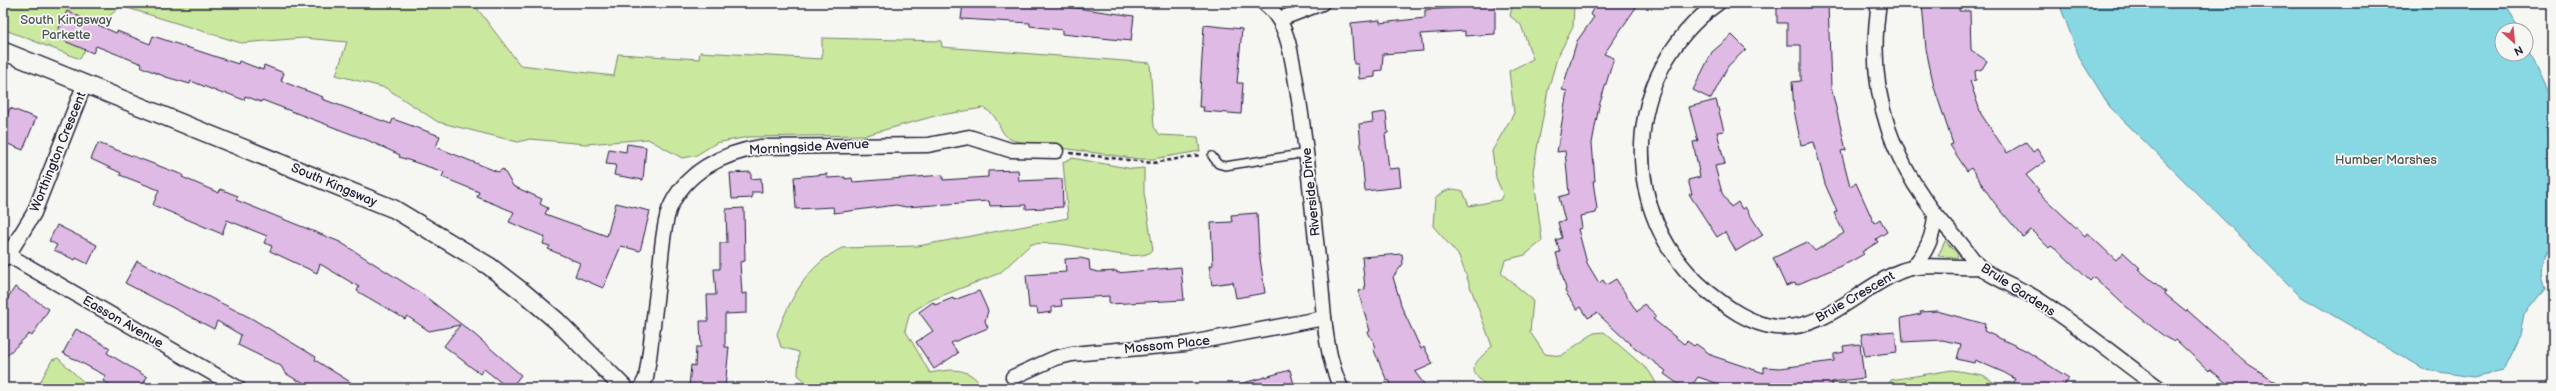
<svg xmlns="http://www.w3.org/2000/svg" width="2556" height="391" font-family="'Balsamiq Sans',sans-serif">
  <rect width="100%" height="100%" fill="#f6f6f2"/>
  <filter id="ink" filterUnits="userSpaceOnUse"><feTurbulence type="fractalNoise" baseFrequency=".025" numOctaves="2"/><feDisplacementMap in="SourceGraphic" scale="8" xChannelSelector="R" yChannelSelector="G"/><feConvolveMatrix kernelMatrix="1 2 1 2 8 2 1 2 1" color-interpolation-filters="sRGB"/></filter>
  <g filter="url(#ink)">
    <g fill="#cbe89f" stroke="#76856d">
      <path d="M3 3H473L520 65 614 76 618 54 699 59 700 52 822 59V38L941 41 942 47 1150 63 1154 127 1160 135 1198 137 1200 151 1153 159H1139L1026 143C1021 142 1014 141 1010 139 997 131 1001 116 983 108L935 116 866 135 748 137 716 143 695 156 682 158 648 139 586 144 530 139 518 142 438 122 386 88 336 75 347 42 304 38 241 43 121 6 98 26 80 59 3 29Z"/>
      <path d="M1513 3H1574L1573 27 1557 58 1548 90 1533 171 1542 241 1525 255 1505 260 1501 273 1533 300 1530 332 1545 354 1561 356 1594 333 1604 332 1649 371 1659 388H1489C1464 368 1474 365 1492 346L1459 256 1433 226 1435 199C1444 190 1451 187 1463 191L1469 206 1500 200 1503 194 1496 178 1492 151 1514 113 1509 71 1533 59 1521 25 1510 16Z"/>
      <path d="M1072 158 1133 169 1144 168V193L1153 250C1142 264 1085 247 1068 245 1056 243 1043 243 1031 244L1000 273 931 300 910 313 905 330 930 373C950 369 971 366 982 388H813L798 375 799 352 781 347 777 334C790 299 807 265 842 248L918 246 1068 218 1063 162Z"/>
      <path d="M1945 241 1958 254 1957 258 1938 256Z"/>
      <path d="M58 358 90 388H37L52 360Z"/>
      <path d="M1952 370 1983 375 2002 388H1886L1891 380Z"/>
    </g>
    <path fill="#88d8e4" stroke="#5f8fa0" d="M2059 3H2505L2519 30H2502V54H2526V46L2550 97 2553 111V243C2541 257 2538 272 2545 290L2524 314 2520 335 2503 370 2473 377 2426 370 2300 296 2110 107 2080 59Z"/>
    <g fill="#debae5" stroke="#22223b">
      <path d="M963 3H1063L1062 6 1134 16 1131 41 1062 34V30L1030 26V23L961 19Z"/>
      <path d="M1467 3H1495V34L1465 36V31L1421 34 1423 51 1383 54 1382 70 1375 71V77L1359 79 1358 64H1354L1351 23 1380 20V23L1425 18V10L1467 7Z"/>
      <path d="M1597 3H1639L1604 54 1614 58 1599 106 1592 143 1595 181H1593L1597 209 1596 213 1580 216 1582 228 1578 229 1587 263 1599 283 1603 280 1606 285 1616 279 1637 312 1644 304 1657 316 1653 319 1684 344 1687 341 1694 346 1696 344 1713 356 1764 373V367L1780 368 1834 361V354L1844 352 1843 346 1860 344 1864 378 1832 382 1833 388H1731L1698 377 1690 388H1684L1664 374 1666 371 1630 344 1597 313 1588 318 1581 307 1577 310 1565 291 1566 289 1556 253 1560 252 1556 240 1562 238 1558 222 1565 221 1559 197 1569 194 1565 151 1557 152 1567 91 1562 90 1577 41 1594 17 1590 14Z"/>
      <path d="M1777 3H1828L1831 87 1846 150 1841 151 1850 186 1856 183 1874 223 1880 219 1887 232 1876 239 1878 242 1862 252 1864 254 1850 262 1796 285 1795 283 1786 286 1773 258 1807 242 1815 251 1844 233 1834 213 1837 211 1825 184 1814 142 1801 145 1794 110 1792 82 1801 81V45H1787V23H1777Z"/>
      <path d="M1922 3H1960L1959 11H1970L1971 50 1987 61 1982 69 1975 71 1976 80 1970 81 1981 114 2007 153 2026 142 2033 152 2037 149 2045 161 2026 175 2039 190 2037 191 2085 236 2087 233 2116 260 2123 252 2140 268 2138 269 2166 292 2165 294 2186 311 2187 310 2248 364 2286 388H2232L2210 369 2209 371 2176 340 2174 342 2165 337 2123 304 2094 277 2090 281 2062 254 2051 246 2049 248 2031 230 2023 237 1993 201 1971 168 1967 171 1950 145 1953 144 1934 87 1926 49Z"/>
      <path d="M67 11 116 33 117 31 150 44 153 36 238 64 239 61 263 70 264 65 284 73 281 81 323 97 322 99 391 124 393 119 440 136 436 147 498 172 503 169 513 186 542 199 540 204 548 208 545 214 607 236 616 203 650 211 640 251 621 246 603 288 575 276 580 263 548 249 550 246 543 244 545 237 509 222 514 212 477 197 479 192 442 177 444 172 399 157 400 155 367 140 262 100 261 102 245 96 244 100 226 93 223 94 191 81 190 84 166 77 144 68 141 66 142 64 96 46 93 53 55 37Z"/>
      <path d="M1204 25 1242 29 1237 83H1243L1241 114 1203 111 1204 107H1199Z"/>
      <path d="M1732 35 1746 49 1728 66 1711 99 1693 90 1712 52Z"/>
      <path d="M1716 100 1724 131 1717 132 1725 164 1715 166 1722 193 1731 207 1738 202 1742 209 1745 207 1763 235 1736 251 1725 232 1717 237 1689 194H1692L1688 180 1700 177 1693 142 1698 141 1689 107Z"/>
      <path d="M10 108 36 118 23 150 3 142V127Z"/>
      <path d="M1386 112 1388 133 1385 134 1389 169 1399 168 1401 187 1365 191 1359 124 1373 122 1372 114Z"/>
      <path d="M98 143 183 175 182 177 219 193 220 189 238 196 236 200 340 242 422 294 474 334 521 375 511 388H508L484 369 480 374 444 346 460 325 429 331 407 316 405 319 357 291 359 287 320 264 317 273 270 251 272 246 264 243 267 236 227 220 222 234 153 205 159 190 120 175 121 173 91 159Z"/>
      <path d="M627 144 646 147 643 180 614 175 616 165 606 164 609 149 626 152Z"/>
      <path d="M1018 170 1019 181 1062 179 1063 207 1026 209V205L990 206 989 201 906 207 896 205 834 213 833 207 796 209 794 177 827 174V178L845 177V179L852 178 853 182 943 175V180L988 177V171Z"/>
      <path d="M751 172V179L761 178 762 192H752V198L732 199 730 173Z"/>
      <path d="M744 208 745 261 740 262 742 294 747 293V313L725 314V347H729L725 388 689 386 691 365 695 366 696 347H701L700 321H708L707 295H716L714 269H720V243H727L726 209Z"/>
      <path d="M1257 213 1259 251 1265 293 1236 298 1233 282 1212 285 1209 266 1213 265 1211 223 1232 222 1231 215Z"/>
      <path d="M57 225 97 245 88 264 76 258 75 260 54 250 57 245 49 241Z"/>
      <path d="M1402 254 1403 264 1393 277 1402 308 1421 349 1424 347 1433 364 1415 372 1427 388H1393L1389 380 1387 381 1373 348 1376 347 1368 332 1370 331 1358 291 1365 289 1362 257Z"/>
      <path d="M1080 258 1089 260 1090 270 1098 272 1117 271V273L1181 267 1184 300 1109 304V296L1061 299 1062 306 1052 307V312L1038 314 1037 308H1029L1026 275 1066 272 1065 259Z"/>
      <path d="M137 261 251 318 316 357 315 360 360 388H312L299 380 298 381 285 373 281 366 238 345 241 335 217 321 214 329 125 283Z"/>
      <path d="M15 287 49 309 32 336 29 334 3 359V305Z"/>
      <path d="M979 291 988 311 985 321 988 328 951 343 958 353 934 369 916 342 933 331 919 312 933 302 935 305 953 298 954 300Z"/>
      <path d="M1937 311 1985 324 1984 331 2025 350 2069 378 2063 388H2021L2013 383 2015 379 2005 373 1975 360 1974 363 1957 359 1961 344 1942 340 1903 342 1901 318 1921 314 1920 312Z"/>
      <path d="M76 329 110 348 107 353 147 377 141 388H116L103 381 106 376 63 353Z"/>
      <path d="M1895 331 1897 352 1865 356 1861 334Z"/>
      <path d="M1290 370 1295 388H1240V384Z"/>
    </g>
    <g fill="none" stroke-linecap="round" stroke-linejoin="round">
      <defs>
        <path id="service" d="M1212 156 1218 164 1225 166 1307 153"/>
        <g id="minor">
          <path d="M1264 3C1289 21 1292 60 1297 88 1308 153 1313 219 1321 284 1324 318 1326 357 1341 388"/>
          <path d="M1718 3C1621 72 1616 215 1707 291 1727 307 1749 324 1776 327 1825 331 1859 288 1901 271 1924 262 1955 269 1979 267"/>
          <path d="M1879 3C1865 95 1893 170 1956 238 1962 244 1976 265 1981 268 1997 280 2017 287 2034 297 2077 324 2117 358 2159 388"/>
          <path d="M1280 19 1322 3"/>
          <path d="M8 255 238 388"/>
          <path d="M3 259 8 255 34 213 85 83"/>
          <path d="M1913 267C1927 251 1933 237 1935 216"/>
          <path d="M1013 377 1055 358 1072 354 1185 344 1324 318"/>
          <path d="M641 388 646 378 649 358C653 328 656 298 660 267 662 249 663 228 669 210 684 172 723 153 761 147L928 145 969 137 1010 150 1056 151"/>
        </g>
        <path id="tertiary" d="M3 51 394 209 489 266 524 293 557 321 624 388"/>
      </defs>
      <use href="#service" stroke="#22223b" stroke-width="10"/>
      <use href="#minor" stroke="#22223b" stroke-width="17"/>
      <use href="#tertiary" stroke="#22223b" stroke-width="20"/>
      <path stroke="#22223b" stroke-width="2.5" stroke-dasharray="4 3" stroke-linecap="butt" d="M1070 153 1153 163 1200 155"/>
      <use href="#service" stroke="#f6f6f2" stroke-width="7"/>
      <use href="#minor" stroke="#f6f6f2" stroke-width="14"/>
      <use href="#tertiary" stroke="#f6f6f2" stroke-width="17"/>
    </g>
  </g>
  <g text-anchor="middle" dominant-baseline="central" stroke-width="3.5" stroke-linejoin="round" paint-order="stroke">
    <g font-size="13" fill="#4c5454" stroke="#f6f6f2">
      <text x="66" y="20">South Kingsway<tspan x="66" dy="15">Parkette</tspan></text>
      <text x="2386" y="160">Humber Marshes</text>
    </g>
    <g font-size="13" fill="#22223b" stroke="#f6f6f2">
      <text transform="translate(809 147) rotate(-3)">Morningside Avenue</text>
      <text transform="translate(58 152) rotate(-68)">Worthington Crescent</text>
      <text transform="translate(334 185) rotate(23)">South Kingsway</text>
      <text transform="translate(1311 192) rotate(-96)">Riverside Drive</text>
      <text transform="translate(2018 290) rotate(33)">Brule Gardens</text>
      <text transform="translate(1855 297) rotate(-30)">Brule Crescent</text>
      <text transform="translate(123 322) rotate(30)">Easson Avenue</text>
      <text transform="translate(1167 345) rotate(-6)">Mossom Place</text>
    </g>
  </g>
  <rect width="2556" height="391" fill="none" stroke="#f6f6f2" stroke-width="16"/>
  <rect x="8" y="8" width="2540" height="375" fill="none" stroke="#22223b" stroke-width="1.5" filter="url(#ink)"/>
  <g transform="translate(2514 42) rotate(153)"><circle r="19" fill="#f6f6f2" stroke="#a1a1a9"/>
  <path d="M0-3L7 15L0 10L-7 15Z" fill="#d1495b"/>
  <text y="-6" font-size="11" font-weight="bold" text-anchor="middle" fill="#22223b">N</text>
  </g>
</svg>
